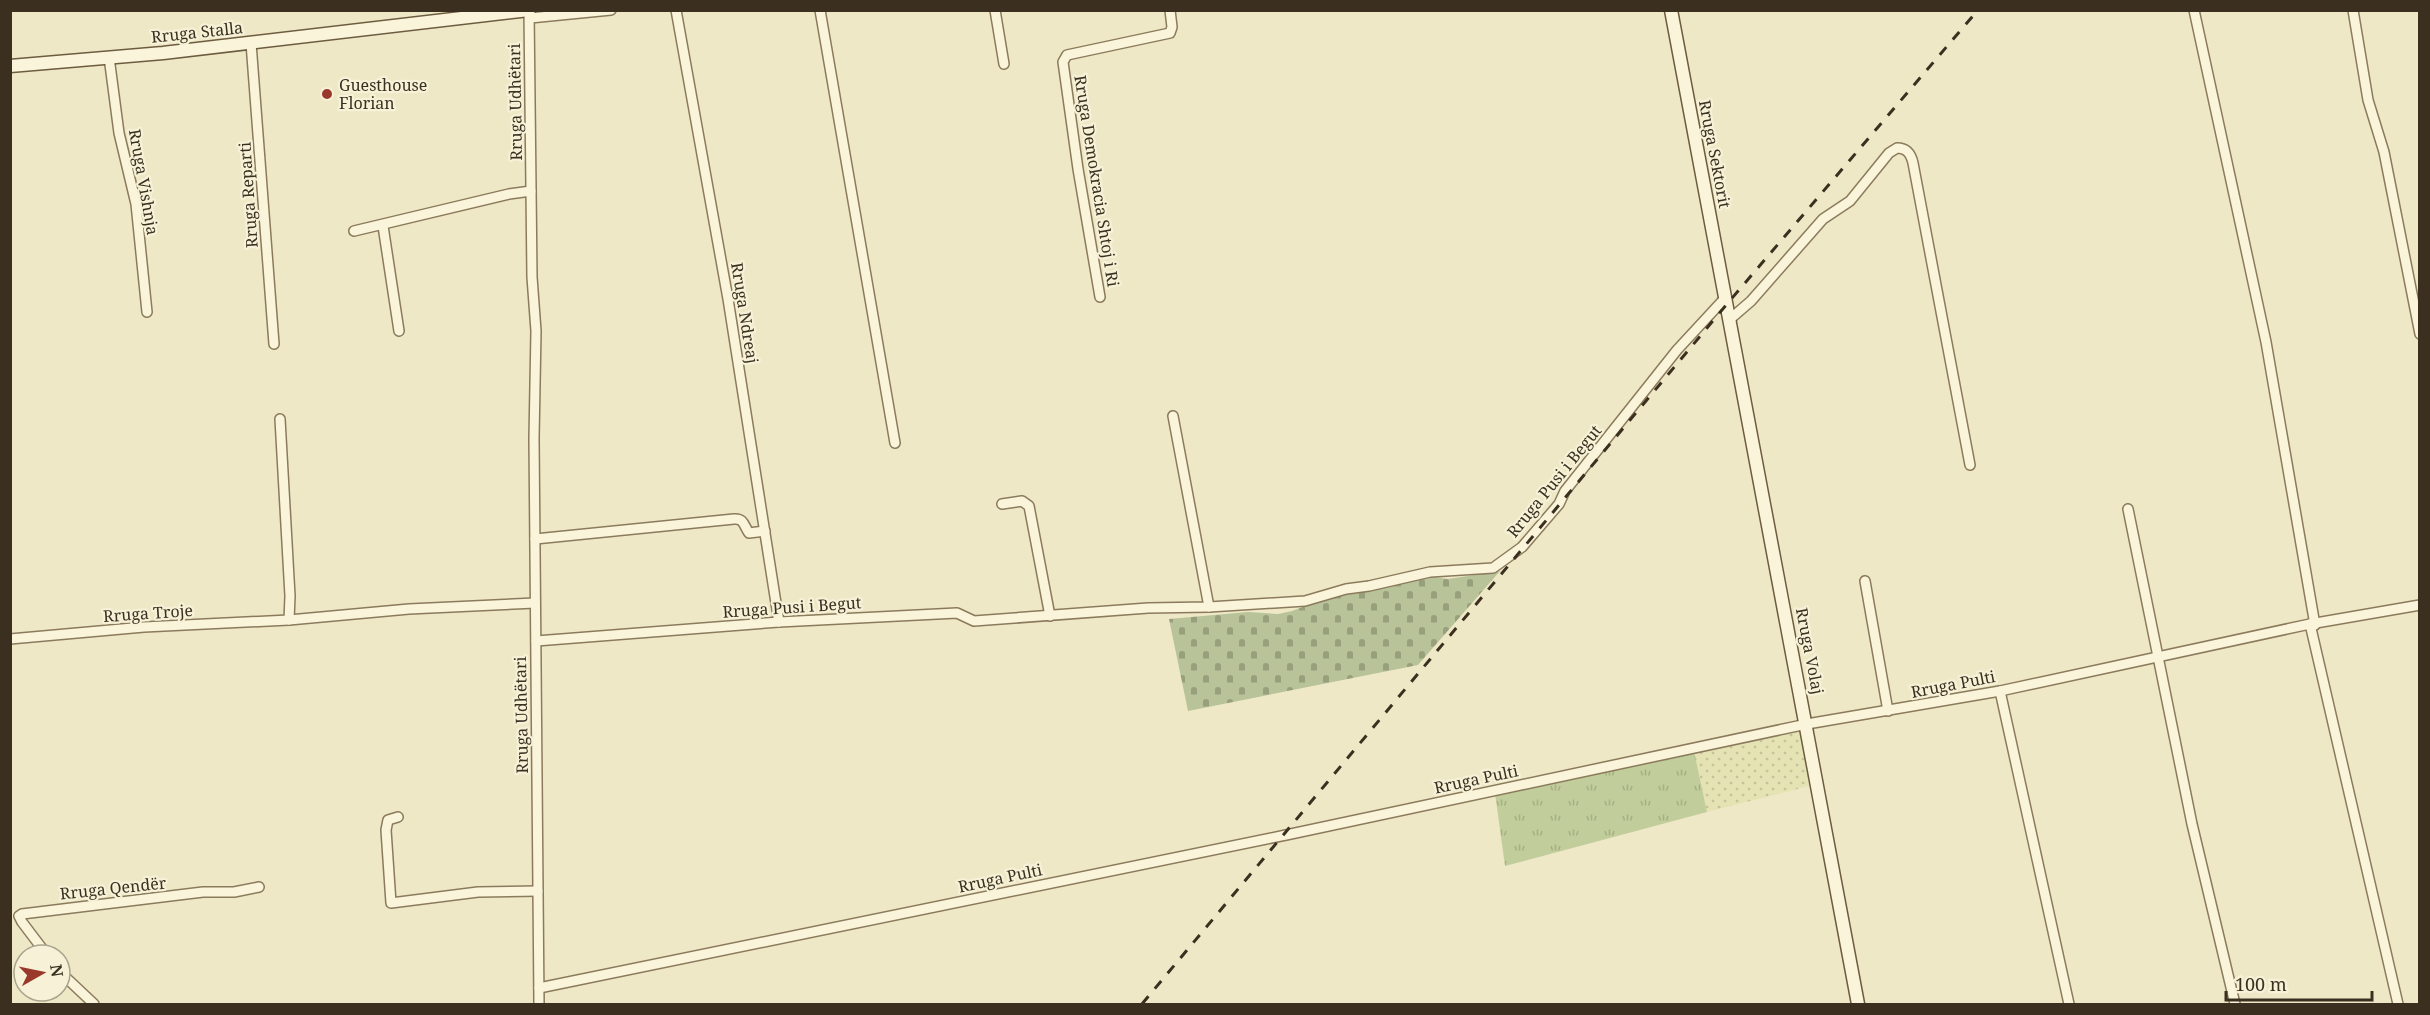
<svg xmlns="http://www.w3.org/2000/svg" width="2430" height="1015" font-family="'Noto Serif',serif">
  <defs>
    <pattern id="farmland-dots" width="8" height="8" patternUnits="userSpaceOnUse" patternTransform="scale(1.5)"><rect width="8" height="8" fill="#e5e3b4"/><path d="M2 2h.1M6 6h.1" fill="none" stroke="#c5c39a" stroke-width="1.8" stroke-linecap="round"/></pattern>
    <pattern id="grass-tufts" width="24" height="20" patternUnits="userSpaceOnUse" patternTransform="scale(1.5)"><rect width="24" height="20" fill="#c1cd9a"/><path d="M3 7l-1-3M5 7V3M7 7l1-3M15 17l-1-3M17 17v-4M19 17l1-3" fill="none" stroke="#a7b084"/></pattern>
    <pattern id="cemetery-stones" width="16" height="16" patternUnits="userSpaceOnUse" patternTransform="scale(1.5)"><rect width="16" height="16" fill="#b8c399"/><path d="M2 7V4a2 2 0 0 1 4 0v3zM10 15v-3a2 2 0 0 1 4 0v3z" fill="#979f7c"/></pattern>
  </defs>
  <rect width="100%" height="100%" fill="#efe8c7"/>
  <path fill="url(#farmland-dots)" d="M1802 729 1813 785 1707 812 1694 751Z"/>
  <path fill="url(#grass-tufts)" d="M1694 751 1707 812 1505 866 1495 793Z"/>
  <path fill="url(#cemetery-stones)" d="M1500 571 1418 665 1188 711 1169 619 1248 612 1278 614 1292 611 1331 596 1425 579 1435 577 1448 579Z"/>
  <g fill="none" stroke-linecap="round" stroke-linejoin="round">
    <defs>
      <g id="street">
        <path d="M676 10 728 299 779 622"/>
        <path d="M820 10 895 443"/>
        <path d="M995 10 1004 64"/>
        <path d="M2194 10 2266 342 2315 625"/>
        <path d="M2353 10 2368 100 2384 152 2420 334"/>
        <path d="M529 11 532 277 536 331 534 438 539 1004"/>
        <path d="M530 18 611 10"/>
        <path d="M251 43 274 344"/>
        <path d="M109 57 119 133 136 204 147 312"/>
        <path d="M383 226 399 331"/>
        <path d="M354 231 509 194 531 191"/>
        <path d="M1100 297 1078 169 1063 62 1067 55 1170 33 1172 27 1170 10"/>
        <path d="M1729 320 1751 301 1823 219 1850 201 1889 153 1897 148C1907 148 1911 154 1913 163L1970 465"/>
        <path d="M1173 416 1209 607"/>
        <path d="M280 419 290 596 289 620"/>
        <path d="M1002 504 1022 501 1029 506 1050 616"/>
        <path d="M2128 509 2192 824 2235 1004"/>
        <path d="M535 539 734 519C744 518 744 526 749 533L765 531"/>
        <path d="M1865 581 1888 711"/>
        <path d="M2310 624 2398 1004"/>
        <path d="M10 639 144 627 289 620 409 609 535 603"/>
        <path d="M536 641 779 622 957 613 974 621 1148 608 1209 607 1305 601 1346 589 1369 586 1430 572 1493 568 1522 547 1559 504 1565 491 1677 350 1726 297"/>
        <path d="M2000 691 2069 1004"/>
        <path d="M398 817 388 820 386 830 391 903 478 892 538 891"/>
        <path d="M47 955 22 922 19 916 22 914 203 892H234L259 887"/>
        <path d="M60 972 94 1004"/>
        <path d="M539 988 1286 835 1807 724 2000 691 2310 624 2420 605"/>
      </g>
      <g id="secondary">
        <path d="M1671 10 1858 1004"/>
        <path d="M10 66 163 53 529 10"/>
      </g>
    </defs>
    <use href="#street" stroke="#8b7b5c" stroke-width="12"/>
    <use href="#secondary" stroke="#6d5c3f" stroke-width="15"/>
    <use href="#street" stroke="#f9f4da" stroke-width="9"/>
    <use href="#secondary" stroke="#f9f4da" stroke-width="12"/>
    <path stroke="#3b3020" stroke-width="3" stroke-dasharray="10 10" stroke-linecap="butt" d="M1142 1004 1727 304 1978 10"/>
  </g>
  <circle fill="#9a382b" stroke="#f6f1d7" stroke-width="2" cx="327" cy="94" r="6"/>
  <g text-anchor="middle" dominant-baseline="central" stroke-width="4.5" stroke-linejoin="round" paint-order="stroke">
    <g font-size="16" fill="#3b3020" stroke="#f6f1d7">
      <text transform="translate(197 32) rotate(-6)">Rruga Stalla</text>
      <text transform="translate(515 102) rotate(-91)">Rruga Udhëtari</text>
      <text transform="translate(1715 154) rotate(79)">Rruga Sektorit</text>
      <text transform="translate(1097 181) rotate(81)">Rruga Demokracia Shtoj i Ri</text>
      <text transform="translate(144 182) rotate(80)">Rruga Vishnja</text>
      <text transform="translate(248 195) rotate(-94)">Rruga Reparti</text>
      <text transform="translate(745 313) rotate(81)">Rruga Ndreaj</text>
      <text transform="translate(1554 481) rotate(-51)">Rruga Pusi i Begut</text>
      <text transform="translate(792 607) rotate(-4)">Rruga Pusi i Begut</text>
      <text transform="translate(148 613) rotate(-4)">Rruga Troje</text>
      <text transform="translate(1810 651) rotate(79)">Rruga Volaj</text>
      <text transform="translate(1953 684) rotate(-11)">Rruga Pulti</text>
      <text transform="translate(521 715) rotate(-91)">Rruga Udhëtari</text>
      <text transform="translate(1476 779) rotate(-12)">Rruga Pulti</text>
      <text transform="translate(1000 878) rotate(-12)">Rruga Pulti</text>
      <text transform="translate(113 888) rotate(-6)">Rruga Qendër</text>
    </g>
    <g font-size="16" fill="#3b3020" stroke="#f6f1d7" text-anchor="start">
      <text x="339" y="85">Guesthouse<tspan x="339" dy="18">Florian</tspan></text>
    </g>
  </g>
  <rect width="2430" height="1015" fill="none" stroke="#3b3020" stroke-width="24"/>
  <g transform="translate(42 973) rotate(81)"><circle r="28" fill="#f6f1d7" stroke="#aba48e" stroke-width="1.5"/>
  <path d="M0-4.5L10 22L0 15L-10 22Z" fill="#9a382b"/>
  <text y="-9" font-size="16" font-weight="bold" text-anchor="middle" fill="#3b3020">N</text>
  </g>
  <path d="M2226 991v9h146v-9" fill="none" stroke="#3b3020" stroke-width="3"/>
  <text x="2235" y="991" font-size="18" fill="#3b3020" stroke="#f6f1d7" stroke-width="4.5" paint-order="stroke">100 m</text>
</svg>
